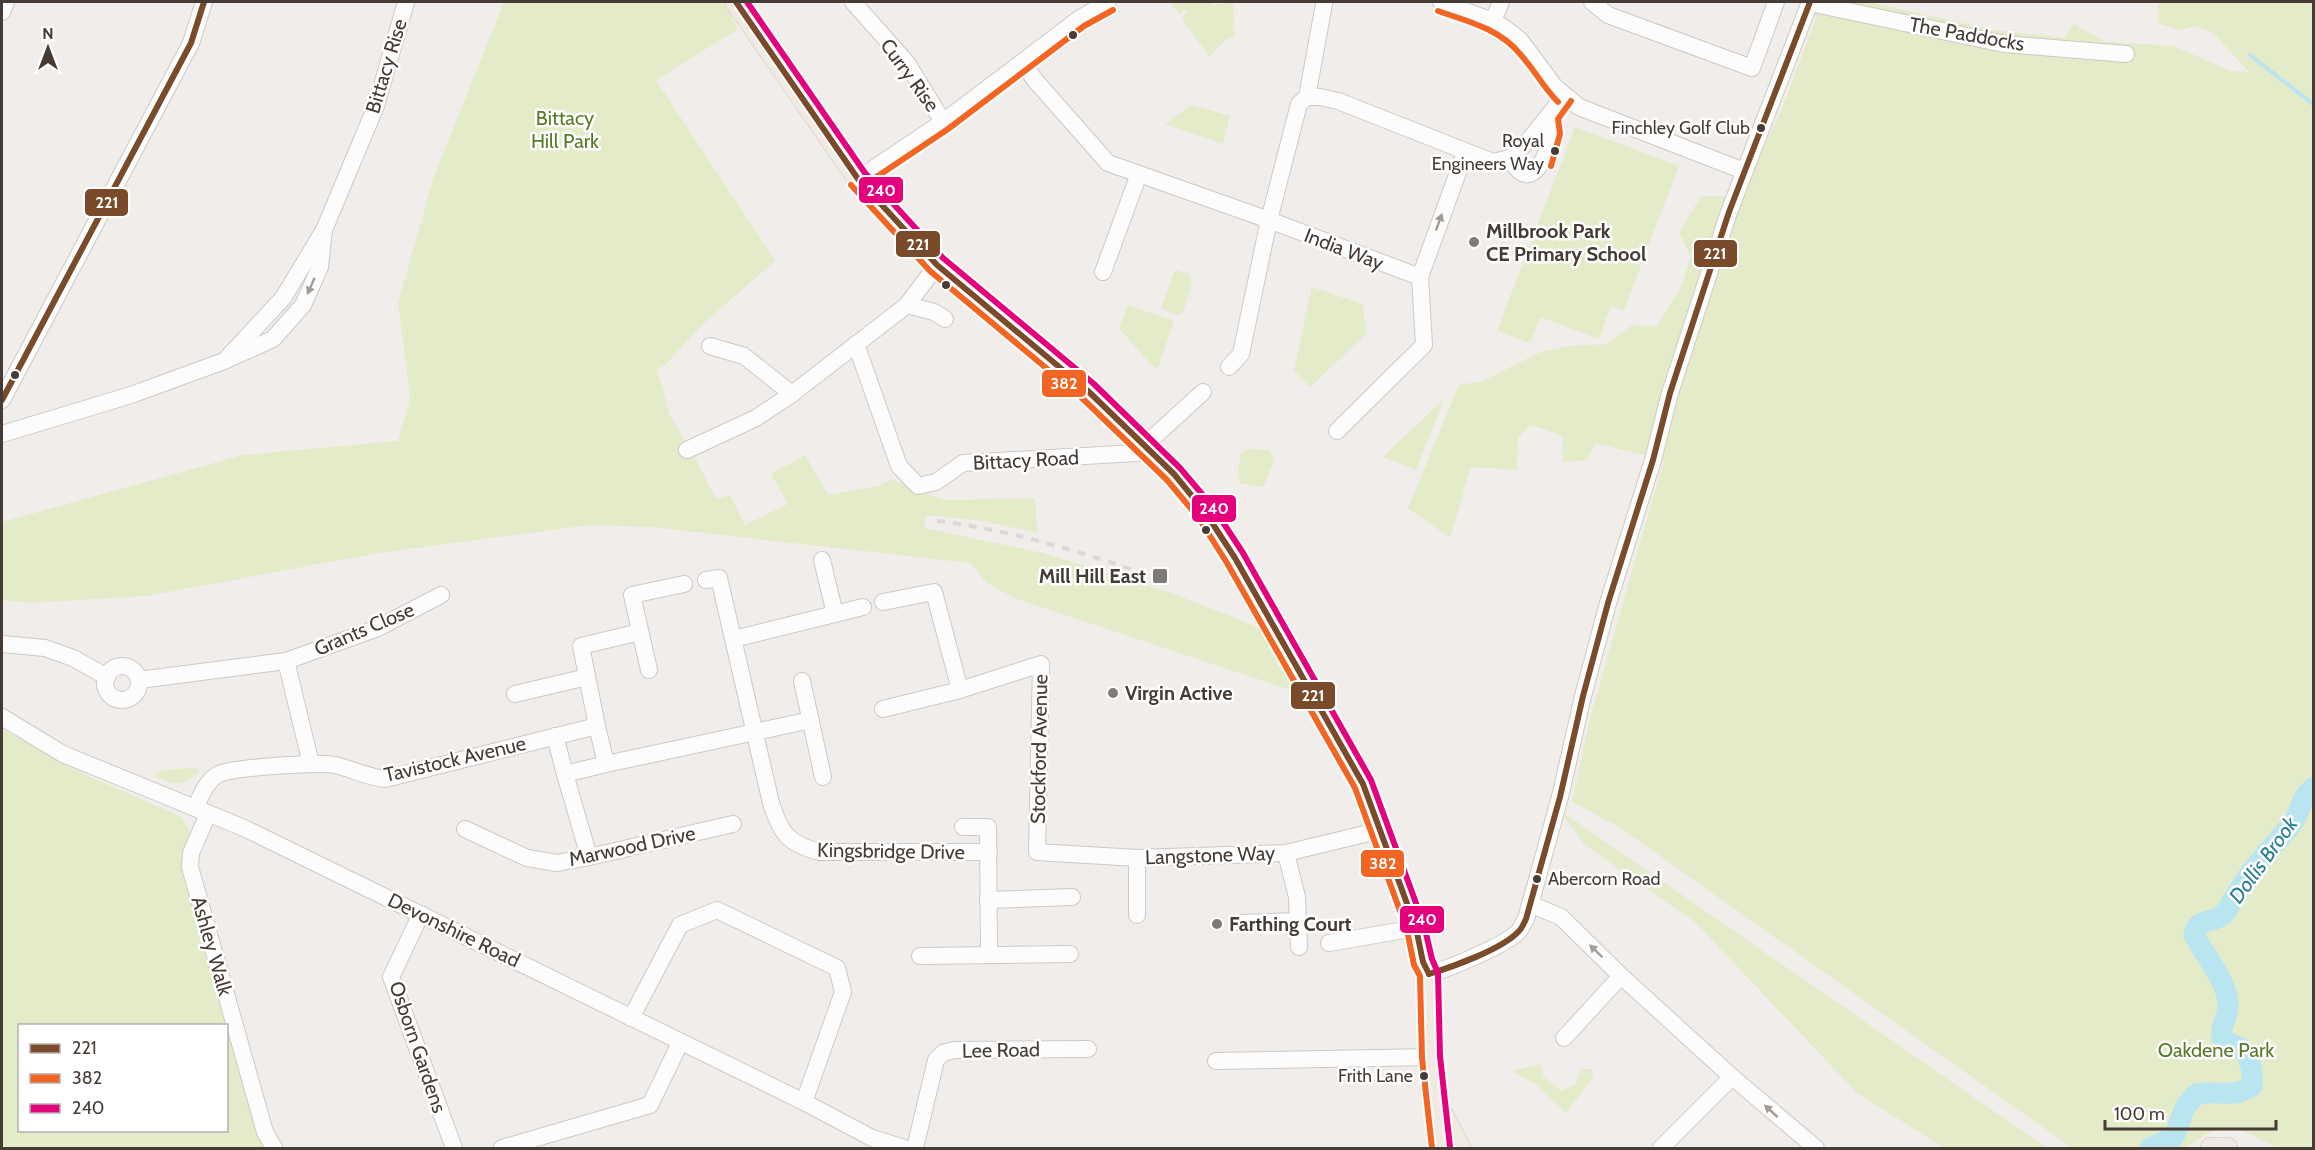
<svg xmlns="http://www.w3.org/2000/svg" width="2315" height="1150" font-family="Cabin,sans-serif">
  <rect width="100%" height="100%" fill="#f0edea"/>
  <g fill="#e4ebc9" fill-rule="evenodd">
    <path d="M504 2H724L738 29 656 80 775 261 705 322 664 366 657 369 670 416 690 448 716 499 730 495 745 525 788 504 771 474 805 455 828 495 878 486 892 479 922 493 948 500 1035 498 1037 533 983 521 927 515 924 528 1043 553 1171 593 1233 617 1267 632 1300 693 1014 598 987 583 970 563 652 527 590 525 378 553 147 596 30 603 2 600V522L243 455 398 441 410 398 398 303 434 176Z"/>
    <path d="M1170 2H1210L1212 5 1233 2 1235 36 1226 39 1209 57 1182 18 1188 12 1186 10 1179 14Z"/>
    <path d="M1827 2H1868L1993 30 2065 38 2074 24 2105 42 2174 46 2230 71 2249 72 2213 33 2196 26 2180 30 2157 23 2158 5 2165 2H2313V1148H2278L2236 1128 2214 1129 2186 1148H2072L1622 829 1572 801 1590 719 1664 460 1595 443 1587 460 1563 462 1562 435 1530 425 1518 438 1517 470 1471 467 1450 538 1408 508 1459 385 1483 381 1540 352 1571 346 1606 344 1632 325 1657 326 1682 285 1691 256 1679 233 1701 196H1742L1782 109 1818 13Z"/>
    <path d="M1191 105 1230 116 1223 144 1165 124Z"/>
    <path d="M1575 127 1679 166 1624 310 1611 306 1599 339 1540 317 1530 343 1497 331Z"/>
    <path d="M1175 270 1189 274 1192 283 1183 312 1179 315 1161 309Z"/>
    <path d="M1312 287 1362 304 1367 333 1310 387 1294 371Z"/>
    <path d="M1128 305 1174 321 1158 368 1152 366 1119 328Z"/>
    <path d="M1444 399 1416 470 1383 457Z"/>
    <path d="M1247 449 1269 450 1275 459 1264 485 1261 487 1240 483 1237 478 1241 453Z"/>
    <path d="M2 729 86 775 182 817 192 836 184 870 273 1148H2ZM20 1026H226V1130H20Z"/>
    <path d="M195 767 200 771C181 787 177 786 154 776L160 771Z"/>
    <path d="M1558 809 2047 1148H1944L1857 1093 1696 923 1585 845Z"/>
    <path d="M1540 1064 1544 1077 1562 1091 1576 1084 1581 1069H1592L1593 1078 1566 1113 1534 1083 1512 1071Z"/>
  </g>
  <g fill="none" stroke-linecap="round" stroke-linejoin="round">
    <path stroke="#b9e5f0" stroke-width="4" d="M2250 55 2314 105"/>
    <path stroke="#b9e5f0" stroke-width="21" d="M2150 1148 2174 1137 2185 1107 2196 1094C2216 1090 2235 1099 2252 1086 2253 1072 2252 1057 2240 1048 2234 1044 2227 1043 2222 1038 2219 1026 2230 1015 2228 1002 2225 978 2205 956 2194 935 2198 914 2215 927 2227 910 2234 898 2241 886 2249 875 2262 856 2280 840 2293 822 2303 808 2298 801 2314 787"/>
    <defs>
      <g id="minor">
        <path d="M853 2 907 63 943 122"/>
        <path d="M1441 2 1493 21 1506 29 1520 40 1555 87 1579 107 1744 171"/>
        <path d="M1592 2 1608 15 1752 68 1776 2"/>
        <path d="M1810 3 2004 44 2126 54"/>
        <path d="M2 12 6 2"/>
        <path d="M1493 21 1501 2"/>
        <path d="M1023 62 1034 79 1108 163 1269 220 1420 277"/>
        <path d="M1307 97 1324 4"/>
        <path d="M1510 158C1530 198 1550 154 1551 131 1551 127 1549 121 1549 117"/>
        <path d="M858 179 943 122 1079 19 1108 2"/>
        <path d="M1103 272 1139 174"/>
        <path d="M907 305 934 312 945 319"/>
        <path d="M856 344 899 466 918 486 936 482 963 463 1153 452"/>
        <path d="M710 346 744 356 792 394"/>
        <path d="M229 356 283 298 324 230 376 106 406 2"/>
        <path d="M1229 367 1241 354 1269 220 1299 104 1307 97H1320L1338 101 1493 162 1510 158 1529 140 1564 96"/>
        <path d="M2 400 191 43 204 2"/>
        <path d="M1337 431 1424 345 1420 277 1465 153"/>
        <path d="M2 434 131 395 224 361 273 339 303 305 320 267 324 230"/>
        <path d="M1145 445 1203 392"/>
        <path d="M687 450 756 418 792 394 907 305 937 265"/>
        <path d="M822 560 835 614"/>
        <path d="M706 580 719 578 771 803C781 834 788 844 820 852H989"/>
        <path d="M883 602 934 592 960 690"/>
        <path d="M734 639 863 607"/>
        <path d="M2 644 45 648 73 658 107 677"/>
        <path d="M286 661 311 764"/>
        <circle cx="122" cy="683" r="17"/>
        <path d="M649 670 632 595 684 584"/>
        <path d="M139 680 286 661 378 628 441 595"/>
        <path d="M802 681 823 777"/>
        <path d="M515 694 587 677"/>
        <path d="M883 709 960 690 1041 664 1037 852 1137 858 1286 853 1381 830"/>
        <path d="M2 717 63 754 244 828 804 1102 872 1138 904 1148"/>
        <path d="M597 726 581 646 640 632"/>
        <path d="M606 764 811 720"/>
        <path d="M565 774 589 857"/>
        <path d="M196 807C201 795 207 780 219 774 235 767 318 762 335 765 352 769 367 777 385 779L597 726 606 764 565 774 555 736"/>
        <path d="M208 814 191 853 190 867 265 1132 274 1148"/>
        <path d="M963 827H988L989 955"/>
        <path d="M465 829 527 858 557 863 589 857 733 824"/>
        <path d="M1286 853 1297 897 1299 947"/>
        <path d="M1137 858V915"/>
        <path d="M988 900 1072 897"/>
        <path d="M1530 904 1561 917 1621 976 1732 1077 1816 1148"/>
        <path d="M421 914 391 977 454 1148"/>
        <path d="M1241 923 1297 921"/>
        <path d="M1329 943 1416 928"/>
        <path d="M920 956 1070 954"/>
        <path d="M1429 974C1448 969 1506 945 1519 931 1521 928 1524 922 1526 919L1560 797 1583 696 1608 603 1653 460 1670 393 1729 212 1810 2"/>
        <path d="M631 1018 680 925 717 910 837 968 843 992 804 1102"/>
        <path d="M1564 1038 1621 976"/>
        <path d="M1216 1061 1431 1057"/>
        <path d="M502 1148 650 1105 680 1043"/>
        <path d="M915 1148 936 1060 943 1053 954 1050 1088 1049"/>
        <path d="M1661 1148 1732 1077"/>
      </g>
      <g id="major">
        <path d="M736 2 858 179 937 265 1088 391 1174 474 1205 512 1235 558 1363 784 1400 883 1416 928 1423 962 1429 974 1431 1057 1441 1148"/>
        <path d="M1443 1115 1460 1148"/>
        <path d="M2211 1148H2227"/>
      </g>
    </defs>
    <use href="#minor" stroke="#cdc9c6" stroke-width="18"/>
    <use href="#major" stroke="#d3c5b7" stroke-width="22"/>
    <use href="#minor" stroke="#fdfcfc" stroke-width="16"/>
    <use href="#major" stroke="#f1eae3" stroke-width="21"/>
    <path stroke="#d9d9d8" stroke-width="4" stroke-dasharray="8 8" stroke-linecap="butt" d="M937 521C1014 530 1087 554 1159 579"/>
    <defs>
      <g id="bus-1">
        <path d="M736 2 858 179 937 265 1088 391 1174 474 1205 512 1235 558 1363 784 1416 928 1423 962 1429 974"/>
        <path d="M2 400 191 43 204 2"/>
        <path d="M1429 974C1452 967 1503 949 1519 931 1522 928 1524 923 1526 919L1560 797 1583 696 1608 603 1653 460 1670 393 1729 212 1810 2"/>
      </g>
      <g id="bus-2">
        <path d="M1438 11C1467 21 1500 29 1520 54 1534 69 1543 87 1558 102"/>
        <path d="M1551 166 1560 134 1558 119 1571 101"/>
        <path d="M851 185 930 271 1082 398 1167 480 1198 517 1227 563 1355 788 1407 930 1414 965 1420 976 1422 1058 1432 1148"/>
        <path d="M863 186 948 129 1084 26 1113 10"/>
      </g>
      <path id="bus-3" d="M747 2 865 173 943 258 1094 384 1180 468 1213 507 1243 553 1371 780 1424 925 1432 959 1438 973 1440 1056 1450 1147"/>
    </defs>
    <use href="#bus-1" stroke="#fff" stroke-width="10"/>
    <use href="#bus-2" stroke="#fff" stroke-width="10"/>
    <use href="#bus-3" stroke="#fff" stroke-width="10"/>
    <use href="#bus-1" stroke="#7a4b2a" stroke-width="6"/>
    <use href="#bus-2" stroke="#f26522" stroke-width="6"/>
    <use href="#bus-3" stroke="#e5007d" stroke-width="6"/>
  </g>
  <defs><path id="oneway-solid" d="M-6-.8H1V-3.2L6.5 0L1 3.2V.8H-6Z" transform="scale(1.5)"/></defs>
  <g fill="#a29c98">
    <use href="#oneway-solid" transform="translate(1439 222) rotate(-70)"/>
    <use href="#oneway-solid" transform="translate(311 286) rotate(114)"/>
    <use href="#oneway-solid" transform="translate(1596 951) rotate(-136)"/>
    <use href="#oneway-solid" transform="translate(1771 1111) rotate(-138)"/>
  </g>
  <g fill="#473c35" stroke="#fff" stroke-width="2">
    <circle cx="1073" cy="35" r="5"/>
    <circle cx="1761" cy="128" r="5"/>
    <circle cx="1555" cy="151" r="5"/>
    <circle cx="946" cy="285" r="5"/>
    <circle cx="15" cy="375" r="5"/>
    <circle cx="1206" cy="530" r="5"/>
    <circle cx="1537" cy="879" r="5"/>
    <circle cx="1424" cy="1076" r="5"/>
  </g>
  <g fill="#827a74" stroke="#fff" stroke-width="2">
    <circle cx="1474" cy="242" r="6"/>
    <rect x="1152" y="568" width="16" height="16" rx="3"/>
    <circle cx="1113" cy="693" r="6"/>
    <circle cx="1217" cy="924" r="6"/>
  </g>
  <g text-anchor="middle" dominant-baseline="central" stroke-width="5" stroke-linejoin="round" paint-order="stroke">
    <g font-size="18" fill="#473c35" stroke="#fff" text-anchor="end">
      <text x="1750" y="128">Finchley Golf Club</text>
      <text x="1544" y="141">Royal<tspan x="1544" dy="23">Engineers Way</tspan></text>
      <text x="1548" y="879" text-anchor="start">Abercorn Road</text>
      <text x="1413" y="1076">Frith Lane</text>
    </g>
    <g font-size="20" fill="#473c35" stroke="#fff">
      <text transform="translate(1967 34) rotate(10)">The Paddocks</text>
      <text transform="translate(386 66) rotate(-73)">Bittacy Rise</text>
      <text transform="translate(910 75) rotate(54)">Curry Rise</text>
      <text transform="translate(1344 249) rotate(21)">India Way</text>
      <text transform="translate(1026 460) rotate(-3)">Bittacy Road</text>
      <text transform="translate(364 629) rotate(-23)">Grants Close</text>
      <text transform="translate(1039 749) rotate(-89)">Stockford Avenue</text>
      <text transform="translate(455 759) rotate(-13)">Tavistock Avenue</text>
      <text transform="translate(632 846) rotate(-12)">Marwood Drive</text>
      <text transform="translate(891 851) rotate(1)">Kingsbridge Drive</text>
      <text transform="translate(1210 855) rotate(-2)">Langstone Way</text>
      <text transform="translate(454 930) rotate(26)">Devonshire Road</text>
      <text transform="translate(212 946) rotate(74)">Ashley Walk</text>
      <text transform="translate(418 1047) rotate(71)">Osborn Gardens</text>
      <text transform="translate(1001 1050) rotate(-1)">Lee Road</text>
    </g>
    <g font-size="20" fill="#587b27" stroke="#fff">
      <text x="565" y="118">Bittacy<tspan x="565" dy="23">Hill Park</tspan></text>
      <text x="2216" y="1050">Oakdene Park</text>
    </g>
    <g font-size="20" font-weight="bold" fill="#473c35" stroke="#fff" text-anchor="start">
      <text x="1486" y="231">Millbrook Park<tspan x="1486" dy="23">CE Primary School</tspan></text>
      <text x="1146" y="576" text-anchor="end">Mill Hill East</text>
      <text x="1125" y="693">Virgin Active</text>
      <text x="1229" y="924">Farthing Court</text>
    </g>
    <g font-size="21" font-style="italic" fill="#267e95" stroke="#fff">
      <text transform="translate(2263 860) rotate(-54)">Dollis Brook</text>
    </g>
  </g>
  <g stroke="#fff" stroke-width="2">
    <rect x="858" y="176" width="46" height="28" rx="6" fill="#e5007d"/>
    <rect x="84" y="188" width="45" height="29" rx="6" fill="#7a4b2a"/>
    <rect x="895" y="230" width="46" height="28" rx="6" fill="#7a4b2a"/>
    <rect x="1693" y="239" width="45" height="29" rx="6" fill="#7a4b2a"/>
    <rect x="1041" y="369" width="46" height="29" rx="6" fill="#f26522"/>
    <rect x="1191" y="494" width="46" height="29" rx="6" fill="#e5007d"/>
    <rect x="1290" y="681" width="46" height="29" rx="6" fill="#7a4b2a"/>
    <rect x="1360" y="849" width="45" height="29" rx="6" fill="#f26522"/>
    <rect x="1399" y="905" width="46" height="29" rx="6" fill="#e5007d"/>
  </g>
  <g font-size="16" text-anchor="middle" font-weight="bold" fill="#fff">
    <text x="881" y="196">240</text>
    <text x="107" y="208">221</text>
    <text x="918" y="250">221</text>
    <text x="1715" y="259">221</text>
    <text x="1064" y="389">382</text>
    <text x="1214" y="514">240</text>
    <text x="1313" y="701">221</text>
    <text x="1383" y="869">382</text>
    <text x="1422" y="925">240</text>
  </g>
  <rect width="2315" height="1150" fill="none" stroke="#473c35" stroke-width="6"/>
  <rect x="18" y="1024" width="210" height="108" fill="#ffffff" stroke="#b5b1ae" stroke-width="1.5"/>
  <rect x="30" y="1044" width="30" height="9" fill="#7a4b2a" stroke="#b5b1ae" stroke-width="1.5"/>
  <text x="72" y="1054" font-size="18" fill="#473c35">221</text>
  <rect x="30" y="1074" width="30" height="9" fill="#f26522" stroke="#b5b1ae" stroke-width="1.5"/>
  <text x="72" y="1084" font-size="18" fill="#473c35">382</text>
  <rect x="30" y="1104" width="30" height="9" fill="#e5007d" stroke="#b5b1ae" stroke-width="1.5"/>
  <text x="72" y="1114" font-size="18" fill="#473c35">240</text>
  <g transform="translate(48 48)" stroke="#ffffff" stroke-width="4.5" paint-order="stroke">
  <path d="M0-4.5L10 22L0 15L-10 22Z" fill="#473c35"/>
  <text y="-9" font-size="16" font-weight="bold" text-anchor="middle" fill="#473c35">N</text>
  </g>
  <path d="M2105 1120v9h171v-9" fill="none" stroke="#473c35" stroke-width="3"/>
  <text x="2114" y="1120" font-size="18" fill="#473c35" stroke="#ffffff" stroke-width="4.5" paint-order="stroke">100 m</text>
</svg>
